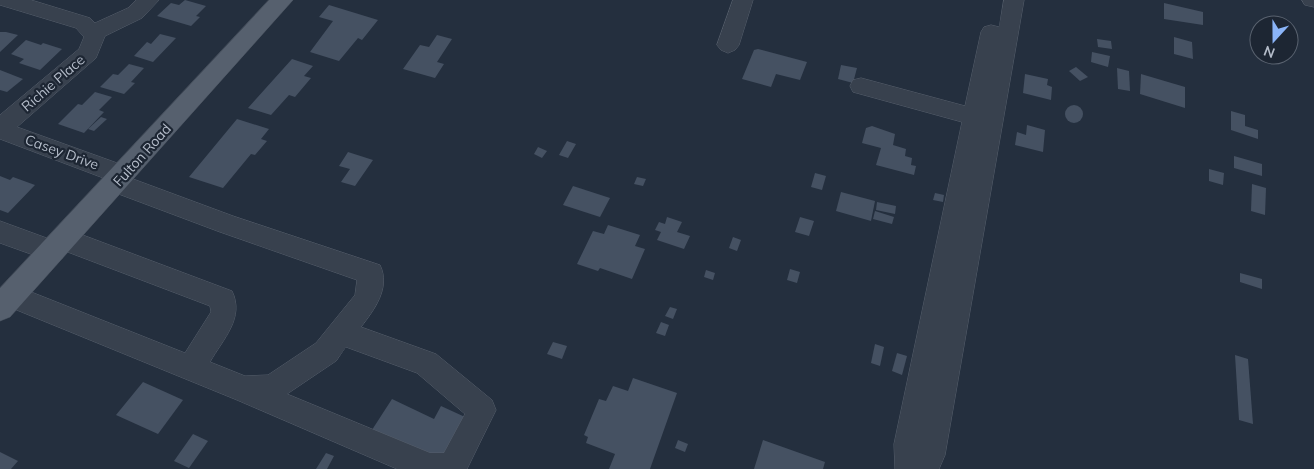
<svg xmlns="http://www.w3.org/2000/svg" width="1314" height="469" font-family="Mulish,sans-serif">
  <rect width="100%" height="100%" fill="#242f3e"/>
  <g fill="#455162">
    <path d="M185 0 206 6 196 16 200 17 191 26 157 16 171 3 179 5Z"/>
    <path d="M1164 3 1203 12V25L1164 19Z"/>
    <path d="M329 5 378 20 362 40 358 38 339 61 310 52 333 21 319 17Z"/>
    <path d="M0 32H6L18 35 0 52Z"/>
    <path d="M160 34 176 38 153 62 134 56 147 42 151 44Z"/>
    <path d="M437 35 452 39 437 62 444 64 435 78 403 69 420 45 429 47Z"/>
    <path d="M1174 37 1192 42 1193 59 1174 54Z"/>
    <path d="M1097 39 1111 41 1112 49 1098 47Z"/>
    <path d="M26 40 41 45 43 43 62 49 40 70 19 63 24 59 11 54Z"/>
    <path d="M758 49 807 62 800 80 776 74 771 87 742 79 754 50Z"/>
    <path d="M1092 52 1110 56 1108 67 1091 62Z"/>
    <path d="M292 59 313 66 304 76 311 78 295 97 289 95 271 115 248 108Z"/>
    <path d="M129 64 144 68 131 82 135 83 124 94 100 87 113 74 118 75Z"/>
    <path d="M841 65 857 68 853 83 838 79Z"/>
    <path d="M1076 67 1088 77 1080 81 1069 71Z"/>
    <path d="M1117 68 1129 71 1130 91 1118 89Z"/>
    <path d="M0 70 23 79 7 92 0 90Z"/>
    <path d="M1025 74 1048 79 1047 85 1052 87 1051 100 1023 93Z"/>
    <path d="M1141 74 1185 87V108L1140 94Z"/>
    <path d="M95 92 112 97 99 110 104 112 84 133 58 124 78 104 82 105Z"/>
    <circle cx="1074" cy="114" r="9"/>
    <path d="M1231 111 1245 115V126L1258 130V139L1231 130Z"/>
    <path d="M101 117 107 119 94 131 88 129Z"/>
    <path d="M237 119 269 129 261 139 267 141 255 155 251 154 223 188 189 177Z"/>
    <path d="M1027 125 1045 130 1043 152 1015 145 1017 132 1026 135Z"/>
    <path d="M872 126 895 134 893 145 906 149 905 156 912 158 911 165 916 166 914 175 876 165 881 148 862 143 866 128Z"/>
    <path d="M567 141 576 144 568 158 559 155Z"/>
    <path d="M538 147 547 151 542 158 534 154Z"/>
    <path d="M348 152 373 160 355 186 341 182 350 169 339 166Z"/>
    <path d="M1234 156 1262 164V176L1234 168Z"/>
    <path d="M1209 169 1224 173 1223 185 1209 181Z"/>
    <path d="M815 173 826 176 822 190 811 187Z"/>
    <path d="M0 176 10 180 13 177 35 185 8 213 0 210Z"/>
    <path d="M637 177 646 179 643 186 634 184Z"/>
    <path d="M1252 184 1266 188 1265 215 1251 211Z"/>
    <path d="M573 186 610 198 600 217 563 205Z"/>
    <path d="M841 192 875 201 871 221 836 211Z"/>
    <path d="M935 193 944 195 943 202 933 200Z"/>
    <path d="M877 202 896 206 895 214 876 210Z"/>
    <path d="M875 211 894 217 892 224 873 219Z"/>
    <path d="M667 217 682 222 677 232 690 236 684 249 657 240 661 232 655 230 659 222 665 224Z"/>
    <path d="M800 217 814 221 809 236 795 232Z"/>
    <path d="M608 225 640 235 635 246 645 249 632 279 600 268 598 271 577 264 593 231 604 234Z"/>
    <path d="M733 237 741 240 737 251 729 248Z"/>
    <path d="M790 269 800 272 797 283 787 280Z"/>
    <path d="M706 270 715 273 713 280 704 277Z"/>
    <path d="M1240 273 1262 279V289L1240 282Z"/>
    <path d="M670 307 677 309 673 319 665 316Z"/>
    <path d="M661 322 669 325 665 336 656 333Z"/>
    <path d="M553 342 567 346 562 359 547 354Z"/>
    <path d="M875 344 884 347 880 366 871 363Z"/>
    <path d="M897 353 907 356 902 375 892 371Z"/>
    <path d="M1235 355 1248 359 1253 424 1239 420Z"/>
    <path d="M633 378 677 393 650 469H609L615 454 586 443 588 437 584 435 599 399 606 401 613 386 628 391Z"/>
    <path d="M143 382 183 400 158 434 116 415Z"/>
    <path d="M392 399 434 419 441 406 465 417 437 465 370 433Z"/>
    <path d="M193 434 208 441 189 468 174 461Z"/>
    <path d="M678 440 688 444 685 452 675 448Z"/>
    <path d="M763 440 825 462 823 469H754Z"/>
    <path d="M0 452 18 461 11 469H0Z"/>
    <path d="M326 453 334 456 327 469H316Z"/>
  </g>
  <g fill="none" stroke-linecap="round" stroke-linejoin="round">
    <defs>
      <g id="minor">
        <path d="M0 0H31L90 18 95 23 128 8 136 0H159L142 18 105 36 96 58 17 127 131 168 135 175 133 179 233 216 380 265C391 288 374 310 361 327L436 354 492 400 496 410 467 469H397L237 400 2 304V288L11 284 185 353 211 312 210 306 65 251 62 259 53 262 0 243V221L52 240 55 231 64 228 232 291C245 318 223 339 210 362L245 376 268 375 316 343 355 295 357 280 220 232 108 190 104 183 106 179 0 139V115L79 49 84 37 76 28 0 5ZM346 347 417 373 465 414 444 453H430L287 394 336 361Z"/>
        <path d="M733 0H753L739 45 735 50 728 53 721 50 717 45Z"/>
        <path d="M1004 0H1024L945 455 939 469H895L894 444 962 122 853 92 850 86 853 80 861 78 965 106 981 32 984 27 991 25 999 27Z"/>
        <path d="M1302 0H1314V7L1305 5Z"/>
      </g>
      <path id="major" d="M269 0H293L10 317 0 321V288Z"/>
    </defs>
    <use href="#minor" stroke="#565f6c" stroke-width="1"/>
    <use href="#major" stroke="#414a57" stroke-width="1"/>
    <use href="#minor" fill="#38414e" fill-rule="evenodd"/>
    <use href="#major" fill="#56606e" fill-rule="evenodd"/>
  </g>
  <g text-anchor="middle" dominant-baseline="central" stroke-width="4.5" stroke-linejoin="round" paint-order="stroke">
    <g font-size="14" fill="#b4bcc9" stroke="#1d2633">
      <text transform="translate(53 83) rotate(-41)">Richie Place</text>
      <text transform="translate(62 152) rotate(20)">Casey Drive</text>
      <text transform="translate(142 155) rotate(-48)">Fulton Road</text>
    </g>
  </g>
  <g transform="translate(1274 40) rotate(201)"><circle r="24" fill="#1d2633" stroke="#59626f"/>
  <path d="M0-4L9 19L0 12L-9 19Z" fill="#8ab4f8"/>
  <text y="-8" font-size="14" font-weight="bold" text-anchor="middle" fill="#b4bcc9">N</text>
  </g>
</svg>
